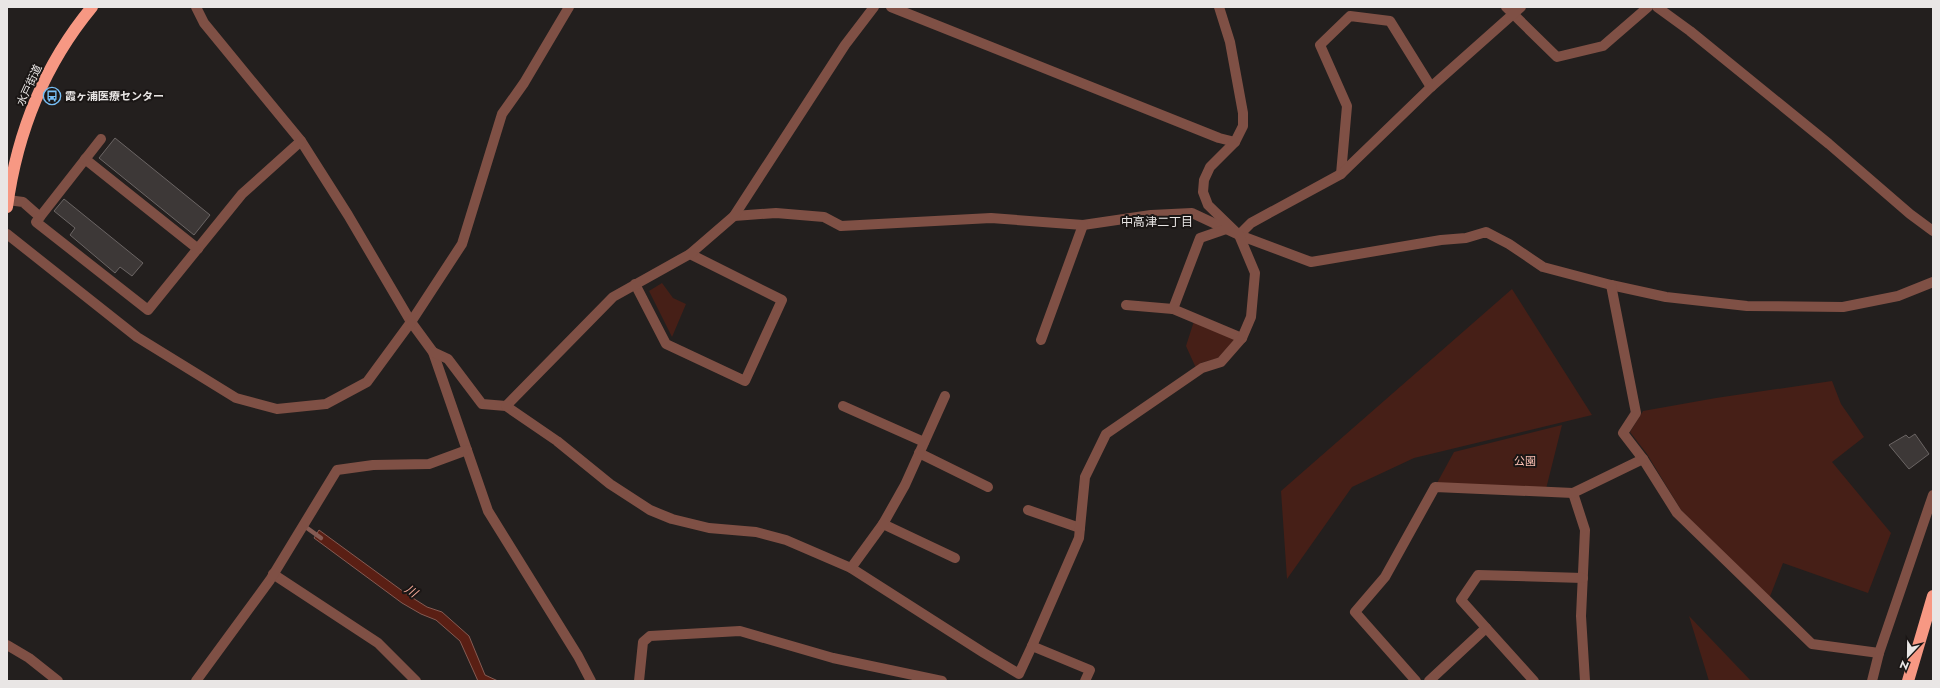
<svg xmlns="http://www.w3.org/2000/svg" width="1940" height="688" font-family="Jost,'Noto Sans JP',sans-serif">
  <rect width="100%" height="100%" fill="#231f1e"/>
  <g fill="#461f17">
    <path d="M662 283 673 298 686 304 672 337 649 291Z"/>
    <path d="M1512 289 1592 415 1414 458 1352 487 1287 579 1281 491Z"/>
    <path d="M1194 321 1236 339 1218 358 1201 363 1196 368 1186 346Z"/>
    <path d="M1832 381 1841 404 1864 437 1832 462 1891 533 1868 593 1783 563 1769 599 1681 510 1647 454 1630 432 1643 411 1716 398Z"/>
    <path d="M1562 425 1546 489 1437 483 1454 452Z"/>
    <path d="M1689 616 1751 681H1709Z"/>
  </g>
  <path fill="#5a1f14" stroke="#855b53" d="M319 530 408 595 427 607 442 612 469 636 485 675 498 681H478L460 641 436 620 421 614 402 603 314 538Z"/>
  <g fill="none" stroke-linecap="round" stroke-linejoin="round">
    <path stroke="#855b53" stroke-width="4.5" d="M307 528 321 538"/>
  </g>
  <g fill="#3d3837" stroke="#6b6564">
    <path d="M115 138 210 215 194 235 99 158Z"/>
    <path d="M64 199 143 263 132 276 120 267 115 273 70 235 75 228 54 211Z"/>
    <path d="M1915 434 1929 454 1909 469 1889 445 1906 435 1909 438Z"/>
  </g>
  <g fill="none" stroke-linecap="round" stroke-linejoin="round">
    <g stroke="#7f5045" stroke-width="10">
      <path d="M196 7 204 23 301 141 348 215 411 322 433 352 488 511 578 656 591 681"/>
      <path d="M891 7 1219 138 1235 142"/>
      <path d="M1506 7 1557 57 1603 46 1648 7"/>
      <path d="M1657 7 1690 31 1829 144 1910 214 1933 231"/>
      <path d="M101 139 36 222 148 310 242 194 301 141"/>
      <path d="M85 159 198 249"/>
      <path d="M1341 174 1347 106 1320 45 1350 16 1390 21 1431 87"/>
      <path d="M8 200 23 202 40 217"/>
      <path d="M734 216 776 213 824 217 841 226 991 218 1083 225 1151 215 1192 213 1239 235 1311 262 1441 240 1466 238 1486 232 1509 244 1543 267 1611 285 1666 297 1747 306 1843 307 1898 296 1933 282"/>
      <path d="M7 234 137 337 236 398 277 409 326 404 367 382 411 322 462 244 502 114 524 83 569 7"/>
      <path d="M1239 235 1251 223 1341 174 1431 87 1521 7"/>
      <path d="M635 284 666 344 745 381 782 300 690 254"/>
      <path d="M1611 285 1636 413 1623 433 1643 459 1677 513 1812 644 1879 653"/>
      <path d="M1126 305 1173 309 1242 338"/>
      <path d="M1173 309 1200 238 1226 229"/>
      <path d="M1041 340 1083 225"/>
      <path d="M433 352 448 359 482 404 506 406 557 441 610 484 650 510 672 519 709 528 756 532 786 540 851 568 984 653 1019 674 1032 646"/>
      <path d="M506 406 613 297 690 254 734 216 845 45 874 7"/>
      <path d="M843 406 924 442"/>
      <path d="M919 453 988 487"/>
      <path d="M1573 493 1585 530 1581 616 1585 681"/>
      <path d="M1028 510 1080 528"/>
      <path d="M883 524 955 558"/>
      <path d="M851 568 883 524 905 485 945 396"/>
      <path d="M273 574 378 643 416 681"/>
      <path d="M7 645 29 658 58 681"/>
      <path d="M196 681 270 580 337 470 373 465 429 464 467 450"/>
      <path d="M639 681 643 642 650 636 740 631 833 658 942 681"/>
      <path d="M1085 681 1090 670 1032 646 1079 538 1085 477 1106 434 1202 368 1221 362 1242 338 1251 317 1255 273 1239 235 1208 205 1203 192 1204 180 1210 167 1235 142 1243 126V113L1230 42 1219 7"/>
      <path d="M1416 681 1355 612 1385 577 1435 487 1573 493 1643 459"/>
      <path d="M1429 681 1486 628"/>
      <path d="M1534 681 1461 600 1478 575 1583 578"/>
      <path d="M1872 681 1879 653 1933 495"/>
    </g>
    <g stroke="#f79883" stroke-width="12">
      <path d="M7 207C17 133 44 65 92 7"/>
      <path d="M1908 681 1933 596"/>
    </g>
  </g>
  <defs>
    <symbol id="bus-ring" viewBox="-11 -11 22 22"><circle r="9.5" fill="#1a1615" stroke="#77bff7" stroke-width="1.5"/><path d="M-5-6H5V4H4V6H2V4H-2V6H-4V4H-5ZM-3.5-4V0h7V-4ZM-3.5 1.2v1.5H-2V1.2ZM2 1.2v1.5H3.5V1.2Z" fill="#77bff7"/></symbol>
  </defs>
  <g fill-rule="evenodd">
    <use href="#bus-ring" x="42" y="86" width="20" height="20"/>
  </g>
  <g text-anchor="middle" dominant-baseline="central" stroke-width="4" stroke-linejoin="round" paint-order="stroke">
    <g font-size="11" fill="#e9e6e5" stroke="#1a1615">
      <text transform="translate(29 85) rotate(-65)">水戸街道</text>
    </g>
    <g font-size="11" font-weight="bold" fill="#e9e6e5" stroke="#1a1615" text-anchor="start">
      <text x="65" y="96">霞ヶ浦医療センター</text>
    </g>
    <g font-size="11" fill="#ffc3b6" stroke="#1a1615">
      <text x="1525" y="461">公園</text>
    </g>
    <g font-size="12" fill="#e9e6e5" stroke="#1a1615">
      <text x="1157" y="222">中高津二丁目</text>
    </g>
    <g font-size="12" font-style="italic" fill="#fbad9c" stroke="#1a1615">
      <text transform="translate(411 591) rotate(34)">川</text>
    </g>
  </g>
  <rect width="1940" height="688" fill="none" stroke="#e9e6e5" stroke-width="16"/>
  <g transform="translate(1908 656) rotate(202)" stroke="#1a1615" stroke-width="3" paint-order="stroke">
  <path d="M0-3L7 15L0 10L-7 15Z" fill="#e9e6e5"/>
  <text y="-6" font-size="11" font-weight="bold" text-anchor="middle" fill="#e9e6e5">N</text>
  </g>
</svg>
